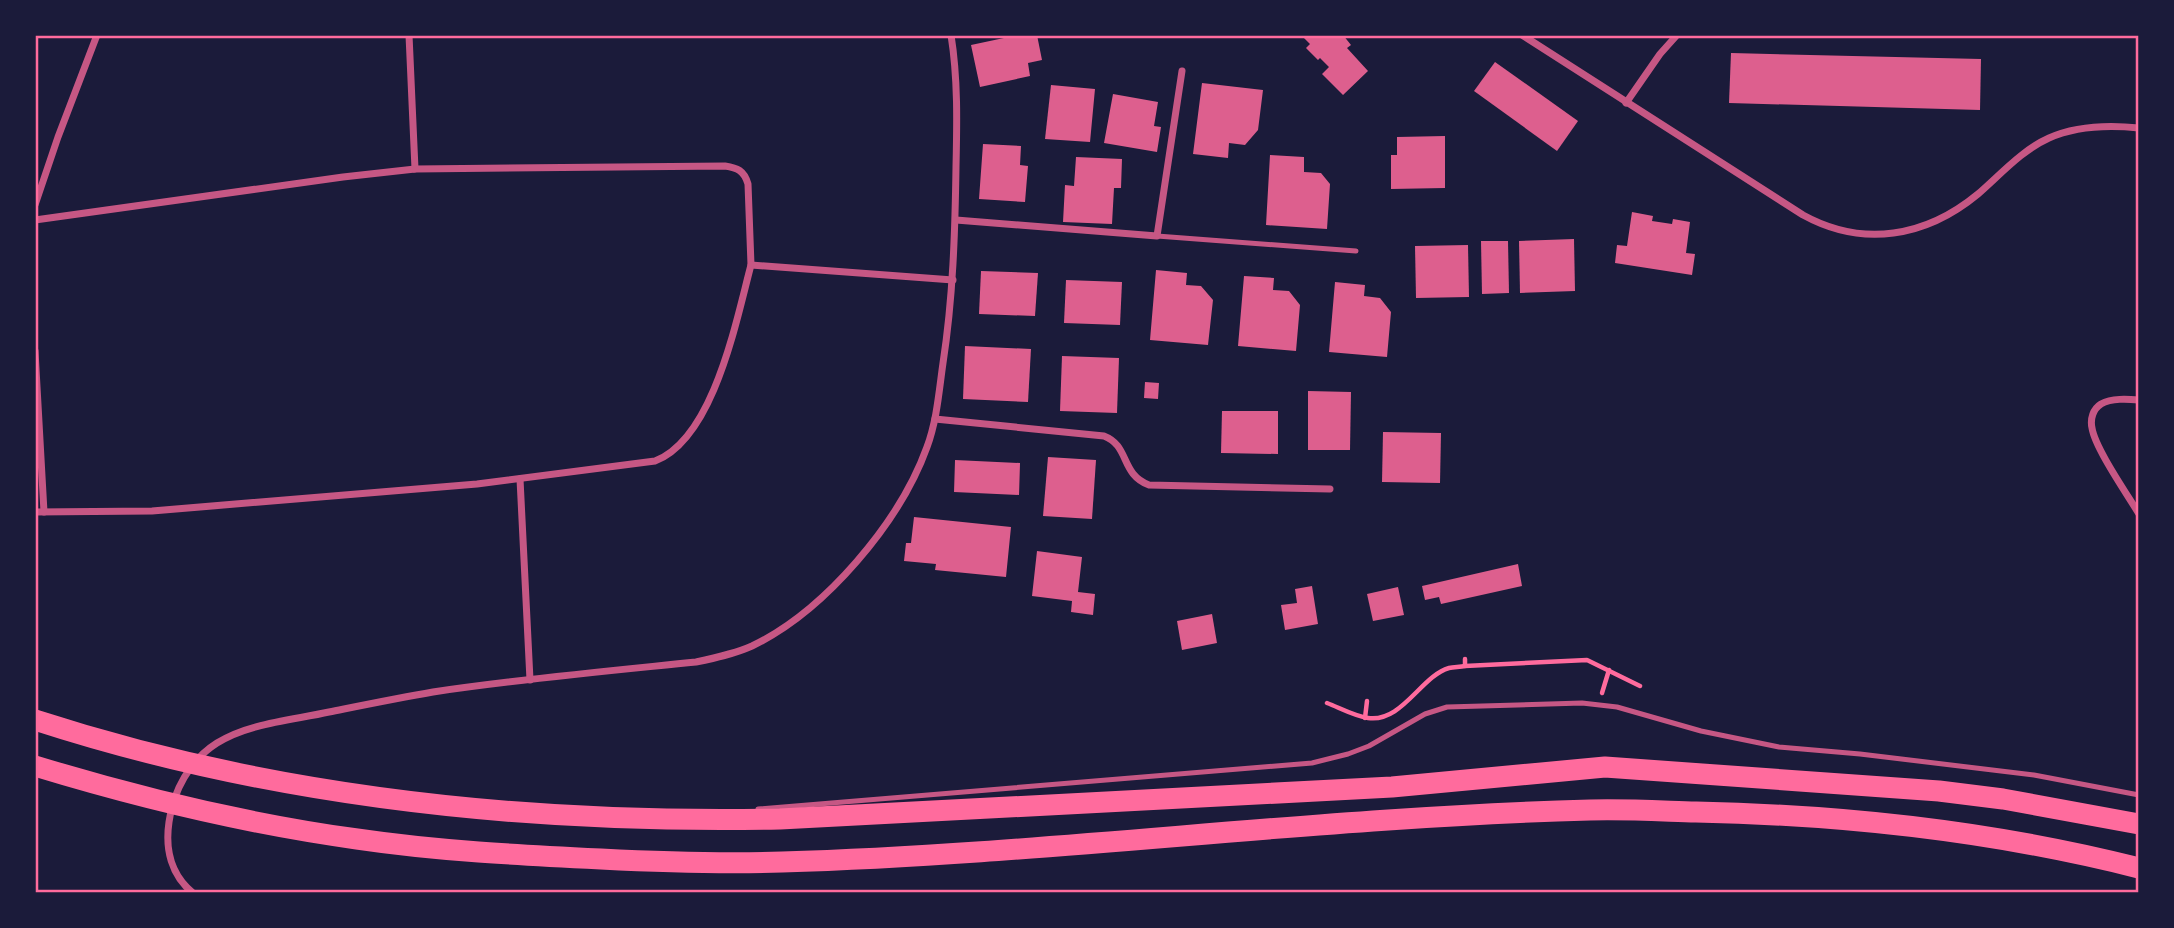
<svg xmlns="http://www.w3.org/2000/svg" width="2174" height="928" font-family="'DejaVu Sans',sans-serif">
  <rect width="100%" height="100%" fill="#1b1b3a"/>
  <g fill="#dd5f8e">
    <path d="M1018 35H1037L1042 60 1028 63 1030 76 980 87 971 45Z"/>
    <path d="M1301 35H1343L1351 45 1347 48 1368 71 1343 95 1322 74 1329 67 1320 58 1318 60 1306 48 1310 44Z"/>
    <path d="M1731 53 1981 59 1980 110 1729 103Z"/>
    <path d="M1495 62 1578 121 1557 151 1474 91Z"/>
    <path d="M1202 83 1263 90 1258 130 1245 145 1229 143 1228 158 1193 154Z"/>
    <path d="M1051 85 1095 89 1090 142 1045 139Z"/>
    <path d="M1113 94 1158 102 1154 126 1161 127 1157 152 1104 143Z"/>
    <path d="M1445 136V188L1391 189V155H1397V137Z"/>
    <path d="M983 144 1021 146 1020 165 1028 166 1025 202 979 199Z"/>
    <path d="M1270 155 1304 157V172L1321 173 1330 184 1327 229 1266 225Z"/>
    <path d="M1076 157 1122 159 1121 188H1114L1112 224 1063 222 1065 185 1074 186Z"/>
    <path d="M1632 212 1653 216 1652 221 1672 224 1673 219 1690 222 1686 253 1695 254 1692 275 1615 263 1617 245 1627 246Z"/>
    <path d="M1574 239 1575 291 1520 293 1519 241Z"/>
    <path d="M1481 241H1508L1509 293 1482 294Z"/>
    <path d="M1468 245 1469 297 1416 298 1415 246Z"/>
    <path d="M1156 270 1187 273 1186 285 1201 286 1213 300 1208 345 1150 340Z"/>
    <path d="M981 271 1038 273 1035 316 979 314Z"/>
    <path d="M1244 276 1274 278 1273 290 1289 291 1300 305 1296 351 1238 346Z"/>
    <path d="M1066 280 1122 282 1120 325 1064 323Z"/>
    <path d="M1335 282 1365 285 1364 296 1380 298 1391 312 1387 357 1329 352Z"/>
    <path d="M965 346 1031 349 1028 402 963 399Z"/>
    <path d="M1062 356 1119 358 1117 413 1060 411Z"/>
    <path d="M1145 382 1159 383 1158 399 1144 398Z"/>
    <path d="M1308 391 1351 392 1350 450H1308Z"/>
    <path d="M1222 411H1278V454L1221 453Z"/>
    <path d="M1383 432 1441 433 1440 483 1382 482Z"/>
    <path d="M1048 457 1096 460 1092 519 1043 516Z"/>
    <path d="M955 460 1020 463 1019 495 954 492Z"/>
    <path d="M914 517 1011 527 1006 577 935 570 936 564 904 561 906 543H911Z"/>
    <path d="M1037 551 1082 557 1078 592 1095 594 1093 615 1071 612 1072 601 1032 596Z"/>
    <path d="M1518 564 1522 586 1441 604 1439 597 1425 600 1422 586Z"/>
    <path d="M1312 586 1318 624 1285 630 1281 605 1297 603 1295 589Z"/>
    <path d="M1398 587 1404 615 1373 621 1367 594Z"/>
    <path d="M1212 614 1217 643 1182 650 1177 621Z"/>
  </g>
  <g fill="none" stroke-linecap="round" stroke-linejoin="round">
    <g stroke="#ff6b9d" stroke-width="4.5">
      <path d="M1465 659V666"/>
      <path d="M1602 693 1609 670"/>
      <path d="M1327 703C1340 708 1354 716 1368 718 1402 723 1421 676 1449 668 1454 667 1460 667 1465 666L1587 660 1640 686"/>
      <path d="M1365 718 1367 701"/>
    </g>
    <g stroke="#c65784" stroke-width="5">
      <path d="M1157 236 1356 251"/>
      <path d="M758 809 1312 763 1348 754 1369 746 1425 714 1447 707 1582 703 1617 707 1701 731 1779 747 1860 754 2034 775 2139 795"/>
    </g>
    <g stroke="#c65784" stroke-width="7">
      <path d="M409 35 415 169"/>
      <path d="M1522 35 1803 215C1863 248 1926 237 1978 194 2000 175 2022 150 2049 138 2076 126 2110 125 2139 128"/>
      <path d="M1626 103 1660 54 1677 35"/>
      <path d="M35 205 58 137 97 35"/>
      <path d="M35 220 343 177 415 169 725 166C737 168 744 170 748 184L751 265"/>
      <path d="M956 220 1157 236 1182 71"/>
      <path d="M35 351 44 512"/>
      <path d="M2139 400C2127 399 2112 398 2101 404 2093 409 2090 419 2092 428 2095 448 2127 494 2139 514"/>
      <path d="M935 419 1104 436C1130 446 1120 474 1149 485L1330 489"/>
      <path d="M520 479 530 680"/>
      <path d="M35 512 152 511 477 484 655 461C714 438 736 321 751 265L953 280"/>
      <path d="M193 893C171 875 165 849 169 822 173 791 190 760 217 743 249 723 293 720 329 712 364 705 398 698 433 692 520 679 608 671 696 662 715 658 734 654 752 646 825 611 900 522 927 447 937 420 939 391 943 363 953 298 955 233 956 167 957 123 958 79 951 35"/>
    </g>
    <g stroke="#ff6b9d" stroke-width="21">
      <path d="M35 720C275 798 528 824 780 819L1392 787 1605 767 1939 791 2003 799 2139 824"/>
      <path d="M35 766C140 798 248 824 357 839 438 851 519 855 601 859 661 862 722 864 782 862 1052 854 1320 817 1590 810 1625 809 1661 811 1696 812 1847 815 1993 831 2139 868"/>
    </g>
  </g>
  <rect width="2174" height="928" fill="none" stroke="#1b1b3a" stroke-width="74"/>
  <rect x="37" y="37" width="2100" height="854" fill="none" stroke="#ff6b9d" stroke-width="2.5"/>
</svg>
